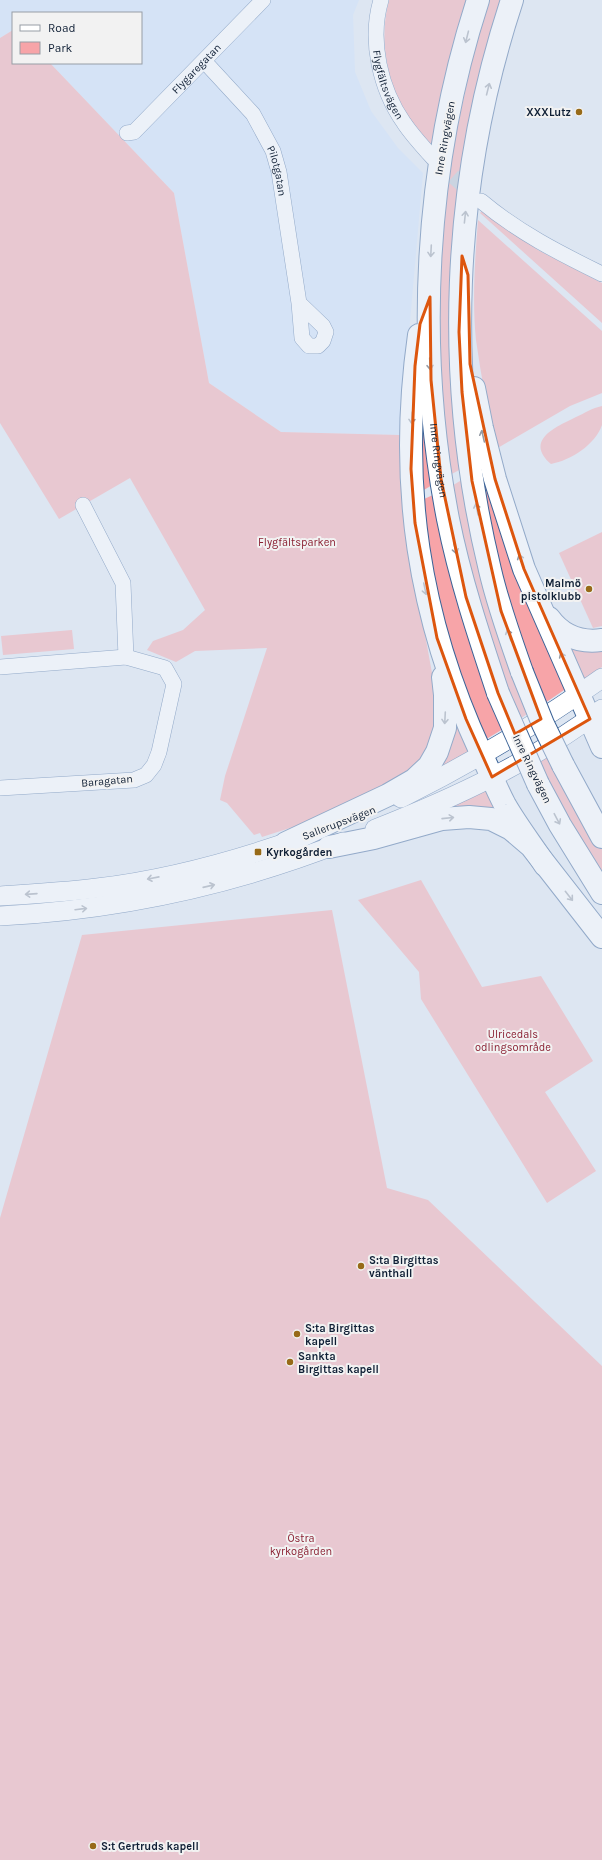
<svg xmlns="http://www.w3.org/2000/svg" width="602" height="1860" font-family="Karla,sans-serif">
  <rect width="100%" height="100%" fill="#dde6f2"/>
  <path fill="#cce0fb" d="M0 0H359L353 15 355 72 371 111 398 148 423 173 400 435 281 432 209 383 174 193 50 63H141V13H13V30L0 38Z"/>
  <g fill="#f7a4a8">
    <path d="M389 0H467L433 147C424 136 414 126 406 113 386 80 379 38 389 0Z"/>
    <path d="M485 0H500L479 73 466 140 463 468 448 476 437 362 444 189Z"/>
    <path d="M13 30V63H50L174 193 209 383 281 432 400 435 407 535 432 673 437 729 432 745 413 772 318 819 262 837 260 833 254 835 227 803 220 800 225 776 267 648 195 651 176 662 147 650 153 641 183 630 205 610 130 478 59 519 0 423V38Z"/>
    <path d="M482 211 538 250 602 283V323L480 213Z"/>
    <path d="M478 220 602 331V393L570 406 496 449C488 413 481 376 476 340 472 301 475 259 478 220Z"/>
    <path d="M419 360 434 484 417 494Z"/>
    <path d="M602 406C602 412 602 420 602 425 595 445 571 460 551 464 524 440 556 427 576 417 585 413 592 408 602 406Z"/>
    <path d="M474 412 567 688 545 703C519 643 500 579 487 515 481 481 478 446 474 412Z"/>
    <path d="M465 478 530 712 517 721 492 655 450 487Z"/>
    <path d="M435 494 503 729 483 741 439 623 422 500Z"/>
    <path d="M602 532V626L593 628 559 553Z"/>
    <path d="M72 630 74 649 3 655 1 636Z"/>
    <path d="M563 638 602 645V667L581 682Z"/>
    <path d="M450 689 475 749 452 763 430 770Z"/>
    <path d="M549 752 602 849V879L537 760Z"/>
    <path d="M492 788 510 823 434 815Z"/>
    <path d="M421 880 482 987 541 976 593 1061 545 1092 596 1171 547 1203 421 999 419 972 358 900Z"/>
    <path d="M332 910 387 1188 428 1200 602 1366V1860H0V1218L82 935Z"/>
  </g>
  <g fill="none" stroke-linecap="round" stroke-linejoin="round">
    <path stroke="#b4becc" stroke-width="15" stroke-dasharray="15 8" stroke-linecap="butt" d="M436 161 474 195"/>
    <defs>
      <g id="minor">
        <path id="s1" d="M381 0C369 40 380 89 404 123 412 135 423 147 433 158"/>
        <path id="s2" d="M205 62 253 114 273 151 279 172 299 303 323 326 326 332 323 341 318 346H309L302 338 299 303"/>
        <path id="s3" d="M127 133 134 132 263 0"/>
        <path d="M481 201C518 232 559 253 602 274"/>
        <path d="M83 505 123 583 126 657"/>
        <path d="M0 667 126 657 165 668 174 684 159 752 154 765 146 775 134 780 0 788"/>
      </g>
      <g id="major">
        <path d="M401 798C471 763 539 723 602 678"/>
        <path d="M375 829C454 798 534 761 602 709"/>
        <path d="M0 896C32 894 65 892 97 888 165 880 235 861 300 838"/>
        <path d="M0 916C118 910 233 885 343 842"/>
      </g>
      <g id="highway">
        <path id="s4" d="M478 0C424 166 415 349 448 519 460 579 479 636 498 693"/>
        <path d="M512 0C451 185 444 381 490 570 498 605 510 638 522 672"/>
        <path d="M419 335C398 483 418 617 481 753 489 770 496 788 505 805 517 826 532 845 545 865"/>
        <path d="M474 388 482 428 495 479 524 569 602 747"/>
        <path d="M549 618C562 636 580 643 602 640"/>
        <path d="M563 765 602 837"/>
        <path d="M538 784 560 825 602 893"/>
        <path d="M286 843 388 795 414 780 429 766 437 752 445 728V695L443 677"/>
        <path d="M329 847 374 838 442 819 469 817 491 819 511 829 531 846 602 937"/>
      </g>
    </defs>
    <use href="#minor" stroke="#3a6297" stroke-width="16"/>
    <use href="#major" stroke="#3a6297" stroke-width="20"/>
    <use href="#highway" stroke="#3a6297" stroke-width="24"/>
    <use href="#minor" stroke="#fff" stroke-width="15"/>
    <use href="#major" stroke="#fff" stroke-width="19"/>
    <use href="#highway" stroke="#fff" stroke-width="22"/>
    <defs>
      <g id="highway-bridge">
        <path d="M522 672 543 724 563 765"/>
        <path d="M498 693 538 784"/>
      </g>
    </defs>
    <use href="#highway-bridge" stroke="#3a6297" stroke-width="24" stroke-linecap="butt"/>
    <use href="#highway-bridge" stroke="#fff" stroke-width="22"/>
  </g>
  <defs><path id="oneway-shaft" d="M-6 0H5M1.5-3L5.5 0L1.5 3" fill="none" stroke-width="1.6" stroke-linecap="round" stroke-linejoin="round"/></defs>
  <g stroke="#939aa4">
    <use href="#oneway-shaft" transform="translate(467 37) rotate(104)"/>
    <use href="#oneway-shaft" transform="translate(488 89) rotate(-76)"/>
    <use href="#oneway-shaft" transform="translate(465 217) rotate(-84)"/>
    <use href="#oneway-shaft" transform="translate(431 251) rotate(93)"/>
    <use href="#oneway-shaft" transform="translate(430 364) rotate(87)"/>
    <use href="#oneway-shaft" transform="translate(412 418) rotate(92)"/>
    <use href="#oneway-shaft" transform="translate(483 436) rotate(-103)"/>
    <use href="#oneway-shaft" transform="translate(477 509) rotate(-100)"/>
    <use href="#oneway-shaft" transform="translate(455 548) rotate(77)"/>
    <use href="#oneway-shaft" transform="translate(521 560) rotate(-109)"/>
    <use href="#oneway-shaft" transform="translate(425 589) rotate(78)"/>
    <use href="#oneway-shaft" transform="translate(509 635) rotate(-108)"/>
    <use href="#oneway-shaft" transform="translate(563 658) rotate(-114)"/>
    <use href="#oneway-shaft" transform="translate(445 718) rotate(93)"/>
    <use href="#oneway-shaft" transform="translate(448 818) rotate(-6)"/>
    <use href="#oneway-shaft" transform="translate(557 819) rotate(62)"/>
    <use href="#oneway-shaft" transform="translate(153 878) rotate(169)"/>
    <use href="#oneway-shaft" transform="translate(209 886) rotate(-13)"/>
    <use href="#oneway-shaft" transform="translate(31 894) rotate(176)"/>
    <use href="#oneway-shaft" transform="translate(569 896) rotate(52)"/>
    <use href="#oneway-shaft" transform="translate(81 909) rotate(-7)"/>
  </g>
  <path d="M0 0H602V1860H0ZM462 256 468 275 470 364 495 479 524 569 590 719 492 777 466 719 437 638 415 523 411 469 415 366 420 324 430 297 431 380 441 479 466 597 498 693 515 734 541 719 501 611 472 481 462 392 459 332Z" fill="#dde6f2" fill-opacity=".55" fill-rule="evenodd"/>
  <path fill="none" stroke="#dd560e" stroke-width="3" stroke-linejoin="round" d="M462 256 468 275 470 364 495 479 524 569 590 719 492 777 466 719 437 638 415 523 411 469 415 366 420 324 430 297 431 380 441 479 466 597 498 693 515 734 541 719 501 611 472 481 462 392 459 332Z"/>
  <g fill="#976a18" stroke="#f2f2f2" stroke-width="1.5">
    <circle cx="579" cy="112" r="4"/>
    <circle cx="589" cy="589" r="4"/>
    <rect x="254" y="848" width="8" height="8" rx="2"/>
    <circle cx="361" cy="1266" r="4"/>
    <circle cx="297" cy="1334" r="4"/>
    <circle cx="290" cy="1362" r="4"/>
    <circle cx="93" cy="1846" r="4"/>
  </g>
  <g text-anchor="middle" dominant-baseline="central" stroke-width="4" stroke-linejoin="round" paint-order="stroke">
    <g font-size="11" fill="#0f1f35" stroke="#f2f2f2">
      <text stroke="none"><textPath href="#s3" startOffset="96">Flygaregatan</textPath></text>
      <text stroke="none"><textPath href="#s1" startOffset="87">Flygfältsvägen</textPath></text>
      <text transform="translate(445 138) rotate(-80)">Inre Ringvägen</text>
      <text stroke="none"><textPath href="#s2" startOffset="133">Pilotgatan</textPath></text>
      <text stroke="none"><textPath href="#s4" startOffset="466">Inre Ringvägen</textPath></text>
      <text transform="translate(532 769) rotate(64)">Inre Ringvägen</text>
      <text transform="translate(107 781) rotate(-5)">Baragatan</text>
      <text transform="translate(339 823) rotate(-21)">Sallerupsvägen</text>
    </g>
    <g font-size="11" font-weight="bold" fill="#0f1f35" stroke="#f2f2f2" text-anchor="start">
      <text x="571" y="112" text-anchor="end">XXXLutz</text>
      <text x="581" y="583" text-anchor="end">Malmö<tspan x="581" dy="13">pistolklubb</tspan></text>
      <text x="266" y="852">Kyrkogården</text>
      <text x="369" y="1260">S:ta Birgittas<tspan x="369" dy="13">vänthall</tspan></text>
      <text x="305" y="1328">S:ta Birgittas<tspan x="305" dy="13">kapell</tspan></text>
      <text x="298" y="1356">Sankta<tspan x="298" dy="13">Birgittas kapell</tspan></text>
      <text x="101" y="1846">S:t Gertruds kapell</text>
    </g>
    <g font-size="11" fill="#8a2032" stroke="#f2f2f2">
      <text x="297" y="542">Flygfältsparken</text>
      <text x="513" y="1034">Ulricedals<tspan x="513" dy="13">odlingsområde</tspan></text>
      <text x="301" y="1538">Östra<tspan x="301" dy="13">kyrkogården</tspan></text>
    </g>
  </g>
  <rect x="12" y="12" width="130" height="52" fill="#f2f2f2" stroke="#979ea6"/>
  <rect x="20" y="25" width="20" height="6" fill="#ffffff" stroke="#979ea6"/>
  <text x="48" y="32" font-size="12" fill="#0f1f35">Road</text>
  <rect x="20" y="42" width="20" height="12" fill="#f7a4a8" stroke="#979ea6"/>
  <text x="48" y="52" font-size="12" fill="#0f1f35">Park</text>
</svg>
